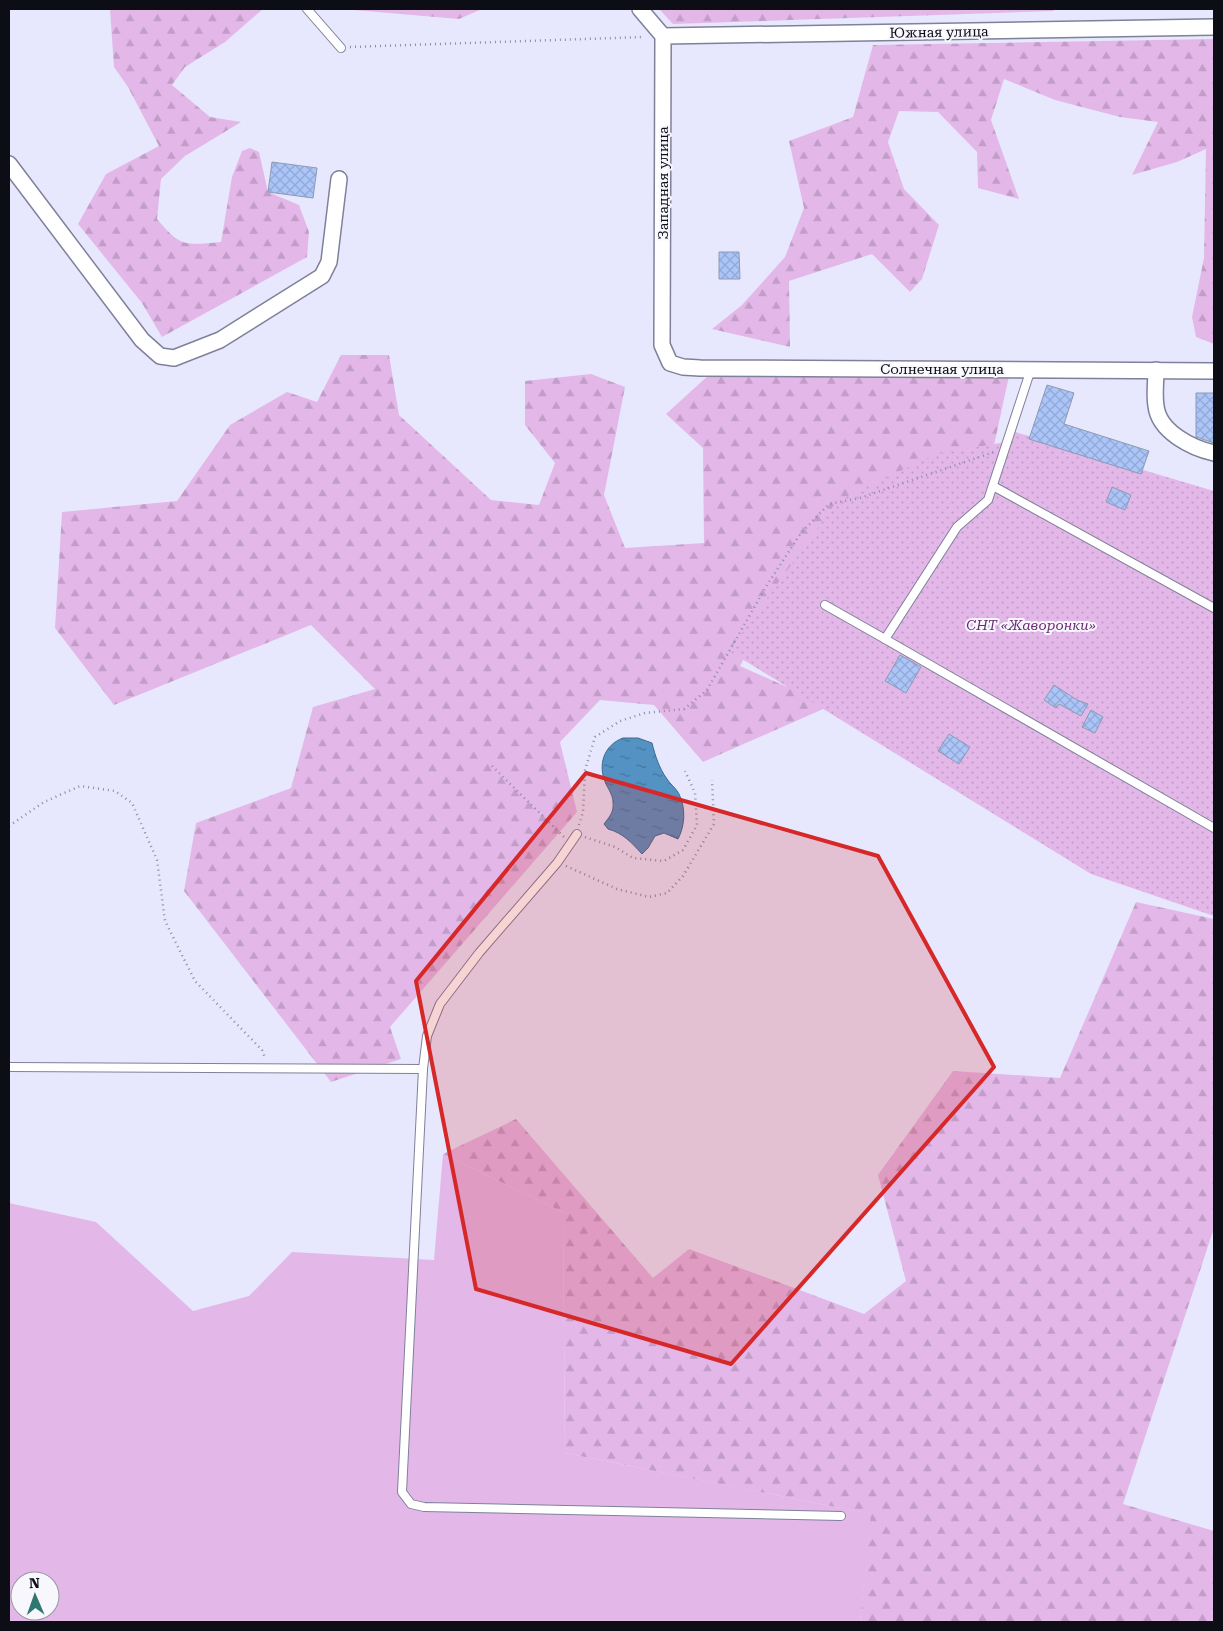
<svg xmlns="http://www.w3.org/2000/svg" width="1223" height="1631" font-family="'Roboto Serif',serif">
  <defs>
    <pattern id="forest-firs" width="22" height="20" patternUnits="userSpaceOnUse" patternTransform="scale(1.25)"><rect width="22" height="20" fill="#e3b8e9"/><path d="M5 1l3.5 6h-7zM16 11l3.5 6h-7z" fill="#c29dc7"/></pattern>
    <pattern id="garden-dots" width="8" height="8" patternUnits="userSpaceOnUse" patternTransform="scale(1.25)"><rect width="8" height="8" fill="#e3b8e9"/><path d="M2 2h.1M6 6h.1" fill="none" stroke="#c29dc7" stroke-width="1.8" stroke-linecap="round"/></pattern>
    <pattern id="water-ripples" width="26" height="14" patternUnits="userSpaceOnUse" patternTransform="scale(1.25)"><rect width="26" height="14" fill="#5492c3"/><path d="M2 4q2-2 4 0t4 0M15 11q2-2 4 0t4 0" fill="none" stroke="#44769d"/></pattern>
    <pattern id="building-cross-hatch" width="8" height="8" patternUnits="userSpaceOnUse" patternTransform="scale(1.25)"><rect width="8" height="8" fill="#abc5f9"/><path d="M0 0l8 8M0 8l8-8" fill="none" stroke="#92a8d5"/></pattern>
  </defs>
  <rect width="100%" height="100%" fill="#e7e8fe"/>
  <path fill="#e3b8e9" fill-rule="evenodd" d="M443 1154 563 1212 565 1453 872 1514 860 1622H9V1203L96 1222 193 1311 249 1296 292 1252 434 1260ZM20 1581H50V1611H20Z"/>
  <g fill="url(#forest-firs)">
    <path d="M110 9H263L225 42 185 67 172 85 210 117 241 122 185 156 161 179 157 219C181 248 186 245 221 242L232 177 242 151 250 148 259 152 268 192 299 205 309 232 307 257 162 337 142 303 78 224 106 174 159 146 128 87 114 67Z"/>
    <path d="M342 9H482L459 19Z"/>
    <path d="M659 9H1053L1054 11 673 24Z"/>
    <path d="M1214 39V344L1196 337 1192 317 1204 258 1206 149 1177 162 1132 175 1158 122 1120 117 1055 100 1004 79 991 120 1019 199 978 188 977 152 938 112 899 111 888 142 904 189 939 225 922 279 910 292 872 254 789 281 790 347 712 329 742 305 785 257 804 208 789 141 853 117 873 45Z"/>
    <path d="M341 355H389L399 415 491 500 539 505 555 463 525 425V381L591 374 625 387 604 495 625 548 704 543 703 448 666 414 711 373 1009 376 993 450 780 594 740 666 830 706 703 762 654 705 600 700 560 742 577 812 390 1027 401 1059 331 1082 184 891 196 823 291 788 313 707 375 689 311 625 114 705 55 628 62 512 177 501 230 425 287 392 317 402Z"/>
    <path d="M1136 902 1214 919V1228L1123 1504 1214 1531V1622H860L871 1514 565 1453 563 1212 443 1154 516 1119 653 1278 689 1249 864 1314 906 1281 878 1175 953 1071 1060 1078Z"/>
  </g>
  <path fill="url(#garden-dots)" d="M1012 431 1214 491V916L1091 874 729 651 837 501 936 454 1006 442Z"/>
  <path fill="url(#water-ripples)" stroke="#3e6a8f" d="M623 738H638L652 743C655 755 659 768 667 779 670 784 676 788 679 794 686 808 685 826 678 839L664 833 655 836 648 848 642 854C632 843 623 833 608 829L604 824C610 816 614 812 613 802 613 796 609 790 606 784 597 765 604 745 623 738Z"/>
  <g fill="url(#building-cross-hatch)" stroke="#8e9ab1">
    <path d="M272 162 317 168 313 198 268 192Z"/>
    <path d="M719 252H739L740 279H719Z"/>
    <path d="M1047 385 1074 393 1064 424 1149 451 1141 474 1029 439Z"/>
    <path d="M1196 393H1214V443L1196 437Z"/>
    <path d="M1112 487 1131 495 1125 510 1106 502Z"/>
    <path d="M900 655 921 667 906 693 885 681Z"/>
    <path d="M1054 685 1077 700 1088 704 1081 716 1059 704 1056 708 1044 700Z"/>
    <path d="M1091 710 1103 717 1095 733 1082 727Z"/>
    <path d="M949 734 970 747 959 764 938 751Z"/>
  </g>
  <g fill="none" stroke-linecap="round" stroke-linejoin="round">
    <defs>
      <g id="lane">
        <path d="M307 9 341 48"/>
        <path d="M993 486 1214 608"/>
        <path d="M825 605 885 639 957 527 988 500 1031 369"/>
        <path d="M885 639 1214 828"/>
        <path d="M577 834 557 863 479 953 440 1004 427 1036 423 1069 402 1492 411 1504 424 1507 841 1516"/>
        <path d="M9 1067 423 1069"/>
      </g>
      <g id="street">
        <path d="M640 9 663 36 662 345 670 363 683 367 700 368 1214 371"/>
        <path d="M663 36 1214 27"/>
        <path d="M9 164 142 340 160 356 174 358 220 340 322 276 329 262 339 179"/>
        <path d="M1156 370C1156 381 1154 394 1156 406 1159 432 1192 448 1214 453"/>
      </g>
    </defs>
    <use href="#lane" stroke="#7f8099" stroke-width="10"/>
    <use href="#street" stroke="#7f8099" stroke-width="18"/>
    <g stroke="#8c8d9d" stroke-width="2.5" stroke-dasharray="1 4" stroke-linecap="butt">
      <path d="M350 47 644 37"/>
      <path d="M492 766 564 837"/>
      <path d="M579 825 583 812 585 770 595 737 620 721 645 713 684 709 707 690 767 585 801 533 829 504 860 498 994 452"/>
      <path d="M9 826 44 802 80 786 115 791 132 803 157 860 165 921 195 981 262 1050 265 1058"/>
      <path d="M585 837 615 847 633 858 664 861 683 850 697 825 695 793 685 771"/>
      <path d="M566 866 617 889 649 897 667 893 683 876 714 824 712 780"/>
    </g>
    <use href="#lane" stroke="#fff" stroke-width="8"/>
    <use href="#street" stroke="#fff" stroke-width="15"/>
  </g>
  <path fill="#d62828" fill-opacity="0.2" stroke="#d62828" stroke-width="4" stroke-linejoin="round" d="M586 773 878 856 994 1067 731 1364 476 1289 416 981Z"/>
  <g text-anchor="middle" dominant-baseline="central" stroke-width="4" stroke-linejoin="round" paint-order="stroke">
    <g font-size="14" fill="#0c0d15" stroke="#f7f7fd">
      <text transform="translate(939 32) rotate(-1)">Южная улица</text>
      <text transform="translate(663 183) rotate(-90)">Западная улица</text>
      <text x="942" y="369">Солнечная улица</text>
    </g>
    <g font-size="14" font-style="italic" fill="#692c71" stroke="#f7f7fd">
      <text x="1031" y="625">СНТ «Жаворонки»</text>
    </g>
  </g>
  <rect width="1223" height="1631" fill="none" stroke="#0c0d15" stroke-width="20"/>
  <g transform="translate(35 1596) rotate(358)"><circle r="24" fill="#f7f7fd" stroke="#9999a0"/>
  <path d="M0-4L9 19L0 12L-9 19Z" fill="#30776f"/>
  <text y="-8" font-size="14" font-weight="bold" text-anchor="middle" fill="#0c0d15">N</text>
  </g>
</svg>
